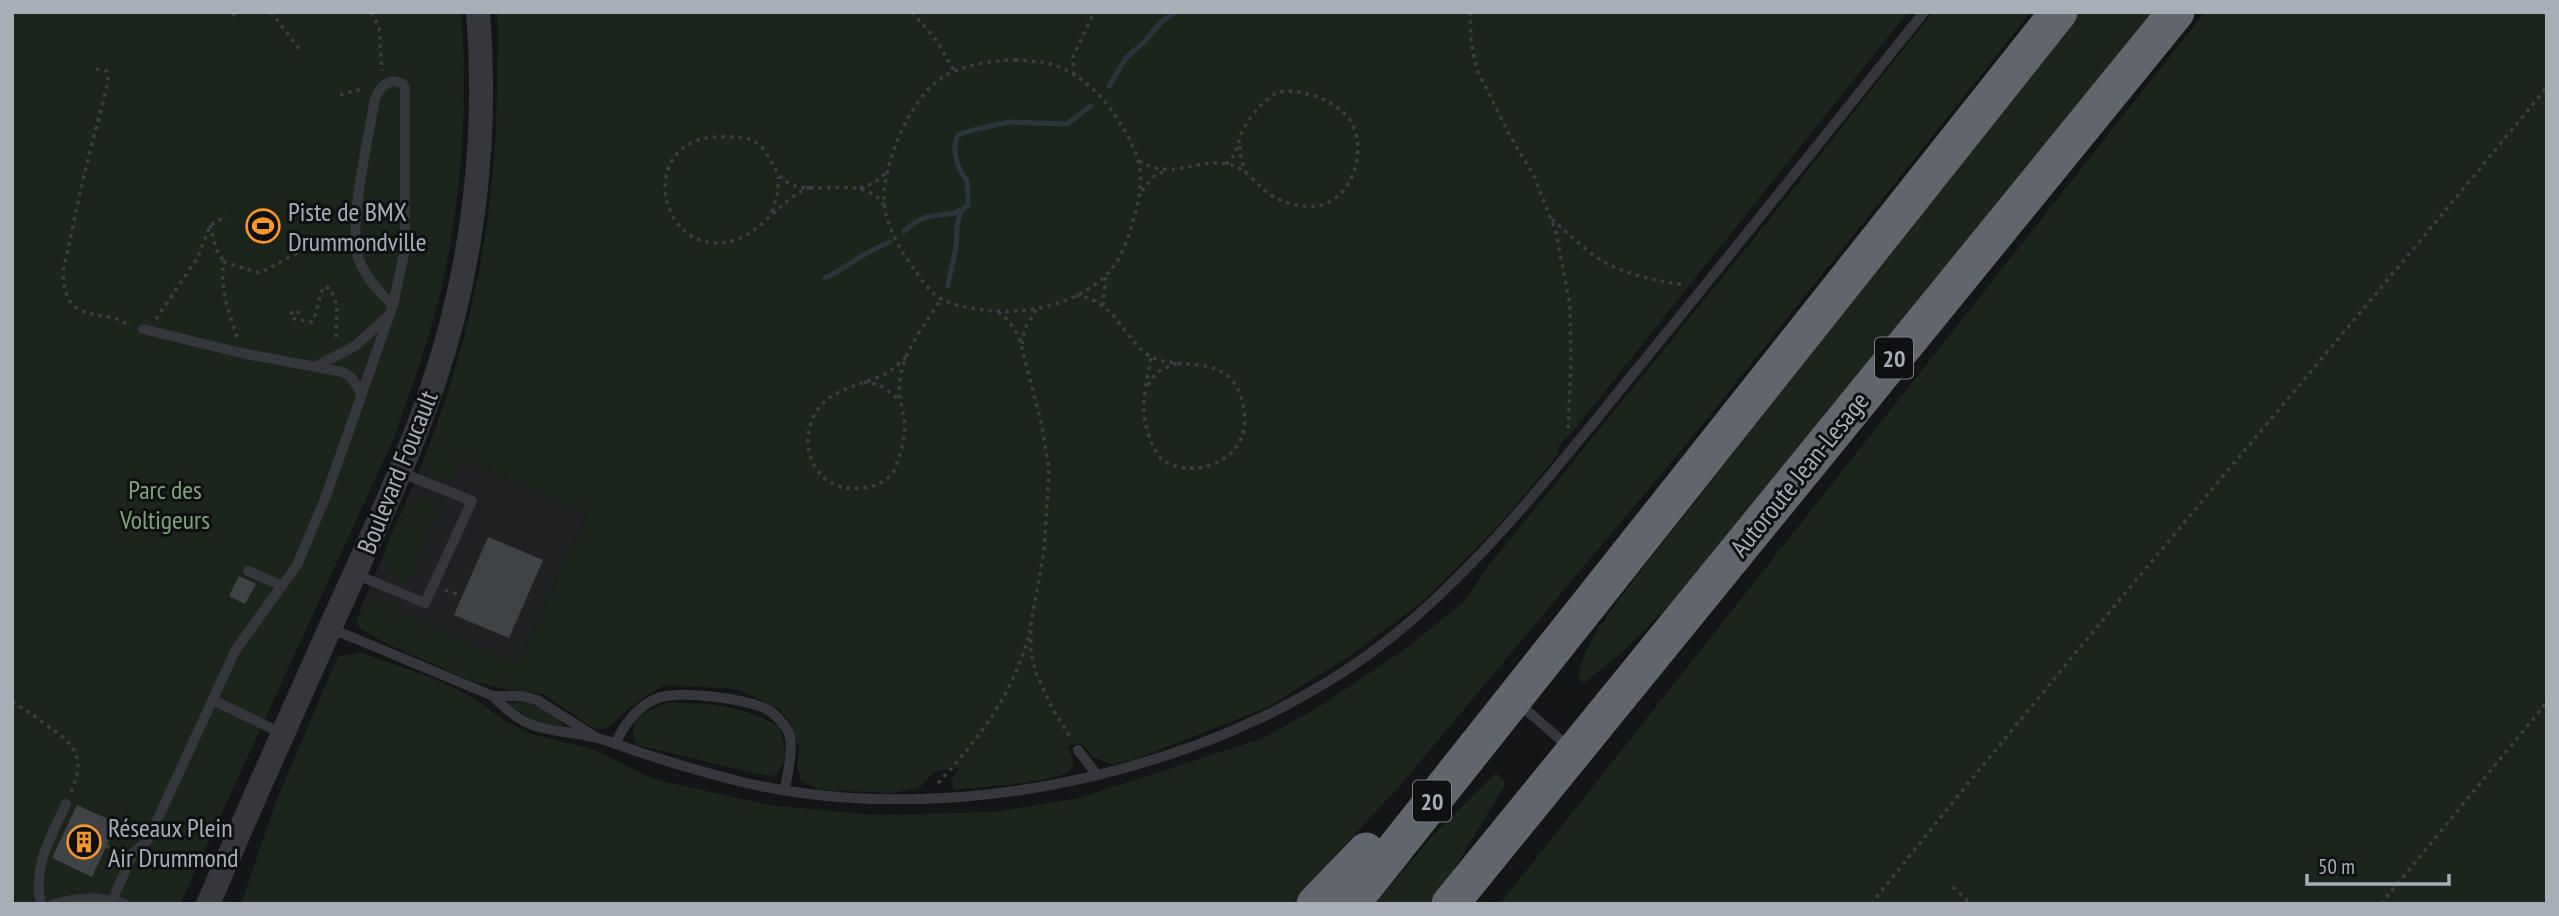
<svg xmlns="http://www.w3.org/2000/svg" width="2559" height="916" font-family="'PT Sans Narrow',sans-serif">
  <rect width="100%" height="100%" fill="#141516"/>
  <path fill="#202123" d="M432 441 461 459 587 514 518 664 395 611 359 612Z"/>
  <g fill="#1c251c">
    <path d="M12 12H461C469 107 461 206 439 298 427 346 410 393 393 440L180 904H12Z"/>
    <path d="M497 12H1908L1573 431 1560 444 1557 456 1497 527 1421 603 1351 655 1268 707 1144 756 1114 765 1093 757 1081 743 1068 746 1074 763C1072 766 1071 770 1068 772 1055 782 971 789 953 789L952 779 959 768 935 771 919 788 892 793 818 790 801 780 797 766 799 750 791 724 779 709 737 689 664 685 630 707 608 728 595 729 543 694 510 690 471 681 387 644 361 629 356 623C362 603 376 596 395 603L396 611 518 664 587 514 462 459 453 478 448 481 432 475 423 461C471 341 496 216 497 87 497 62 499 37 497 12Z"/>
    <path d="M1933 12H2031L1703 424 1403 782 1291 904H241L277 799 338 656 362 653 433 678 472 697 505 721 531 734 595 750 653 779 769 805 872 815 993 812 1079 798 1261 739 1319 707 1404 650 1465 601 1486 569 1752 241Z"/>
    <path d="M2080 12H2157L1674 601 1620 654 1584 683 1579 679C1579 647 1617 603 1635 578Z"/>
    <path d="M2205 12H2547V904H1500Z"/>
    <path d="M425 497 442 502 406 584C368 565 392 535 405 506Z"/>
    <path d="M519 701C537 702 555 712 564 727L534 721 509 704Z"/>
    <path d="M666 703C705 702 745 706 779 727 786 747 790 761 774 776L754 773 637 745C624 719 646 712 666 703Z"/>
    <path d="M1496 773 1506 783 1448 879 1428 904H1375L1433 835Z"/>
  </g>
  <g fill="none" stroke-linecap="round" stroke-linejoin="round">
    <g stroke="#2a363b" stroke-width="5">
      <path d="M1109 86 1126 58 1144 42 1162 21 1176 12"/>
      <path d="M904 231C910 226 916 221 924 218 941 212 954 218 968 205L967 180C957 170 951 148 958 135L973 130 1008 122 1067 124 1091 106"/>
      <path d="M825 278C848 267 865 251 890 242"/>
      <path d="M948 286C950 273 954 259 956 246 958 233 955 224 961 212"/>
    </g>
  </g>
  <g fill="#404346">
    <path d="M488 537 543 560 509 638 454 615Z"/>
    <path d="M239 576 256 584 245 604 229 596Z"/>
    <path d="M77 805 117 823 92 877 52 858Z"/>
  </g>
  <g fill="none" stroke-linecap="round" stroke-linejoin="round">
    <g stroke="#3b3e43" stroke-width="3.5" stroke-dasharray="3.5 5" stroke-linecap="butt">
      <path d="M271 12 300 50"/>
      <path d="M372 12 379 28 382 71"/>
      <path d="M912 12 937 41 954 71"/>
      <path d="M1470 12 1471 43 1477 70 1510 136 1534 176 1556 232 1570 305 1571 364 1568 432"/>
      <path d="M232 15 240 12"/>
      <path d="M1015 60C1025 61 1036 61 1047 63 1076 70 1101 93 1116 117 1126 132 1135 147 1139 165 1143 182 1139 200 1134 217 1130 233 1124 252 1114 266 1089 300 1035 314 994 311 976 309 953 307 938 297 928 290 921 279 914 269 900 250 886 226 884 202 882 167 908 105 935 83 956 65 989 61 1015 60Z"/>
      <path d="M96 69 107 71 108 82 84 175 63 272C64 308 78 313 110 317 117 318 125 323 131 326"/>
      <path d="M1074 75 1073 57 1094 12"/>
      <path d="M340 95 362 89"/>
      <path d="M1240 146 1241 160 1246 172"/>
      <path d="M1139 161C1174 181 1194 158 1228 164 1247 168 1256 185 1271 195 1283 203 1303 208 1317 206 1354 201 1371 142 1346 115 1335 104 1319 96 1304 93 1293 91 1283 89 1273 95 1262 102 1247 120 1242 132 1237 146 1238 154 1226 164"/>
      <path d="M810 187C779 200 761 234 732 241 656 260 633 132 726 137 734 137 745 137 752 140 775 151 771 182 799 187 826 191 866 178 883 204"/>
      <path d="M860 188 874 183 886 173"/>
      <path d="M1142 191 1153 177 1165 171"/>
      <path d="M772 212 778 192V177"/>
      <path d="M1552 219C1568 234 1584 249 1602 261 1624 274 1661 282 1686 285"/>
      <path d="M210 225 216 249 224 262"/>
      <path d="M1076 295C1083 297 1090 298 1096 302 1118 313 1128 341 1148 355 1172 370 1207 357 1229 377 1237 384 1241 395 1243 405 1251 440 1230 464 1197 468 1185 469 1171 467 1161 459 1154 451 1148 435 1146 425 1140 403 1148 379 1151 356"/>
      <path d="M1103 306 1106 274"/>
      <path d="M998 312 1008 320 1019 337 1041 422 1049 469 1044 552 1031 623V652L1036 673 1053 710 1072 740"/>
      <path d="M300 313 292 311 291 318 312 322 314 319 323 287 330 288 337 305 336 340"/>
      <path d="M156 319 198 257 210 225 227 216"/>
      <path d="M237 337C229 312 219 289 224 262L260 273 299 252 345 249"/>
      <path d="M1022 344 1025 328 1036 310"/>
      <path d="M906 357C899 363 893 370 885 374 865 384 834 388 819 408 793 442 815 494 861 488 873 487 885 483 893 472 896 468 897 462 899 457 902 448 905 436 905 426 903 406 896 395 901 374 906 347 927 322 941 299"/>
      <path d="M864 382 880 385 897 398"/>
      <path d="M1148 385 1157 372 1177 363"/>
      <path d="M445 590 456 594 458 597"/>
      <path d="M12 702C24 708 34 716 45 724 74 744 87 756 71 792"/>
      <path d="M938 783C979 739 1016 690 1030 630"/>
      <path d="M106 846 113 848"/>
      <path d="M1953 887 1971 904"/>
      <path d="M1871 904C2091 628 2323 361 2547 87"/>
      <path d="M2381 904 2547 702"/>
    </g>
    <g stroke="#35373c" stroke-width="10">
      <path d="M143 329 241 353 343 372 351 377 362 394"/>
      <path d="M315 367 355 346 387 317"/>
      <path d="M248 571 282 586"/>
      <path d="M355 574 425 603 472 501 400 472"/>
      <path d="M330 628 493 696H522L537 700 594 736"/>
      <path d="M493 696C532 737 548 726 597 738 614 742 631 750 648 755 679 765 710 774 742 782 956 833 1238 769 1406 625 1492 552 1562 461 1633 374 1731 254 1827 133 1924 12"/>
      <path d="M213 700 283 734"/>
      <path d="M1518 703 1569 747"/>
      <path d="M615 744C624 725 637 706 658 698 680 690 750 699 770 711 776 715 784 724 788 731 795 748 787 773 785 790"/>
      <path d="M1078 750 1097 775"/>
      <path d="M112 901 133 853 148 840 236 649 297 565 326 496 393 305 405 249V89L403 84C389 77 380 86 375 99 369 134 348 226 358 257 365 277 378 291 393 305"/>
      <path d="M41 904C32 868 51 836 66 804"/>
      <path d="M54 904C78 897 100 896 125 904"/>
    </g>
    <path stroke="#35373c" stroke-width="24" d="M208 904C248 812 289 719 330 628 367 546 407 464 435 379 474 262 488 135 478 12"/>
    <g stroke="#61666d" stroke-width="37">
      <path d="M1315 904 1366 851"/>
      <path d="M1351 904 2059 12"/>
      <path d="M1450 904 2176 12"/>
    </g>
  </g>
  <defs>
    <symbol id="stadium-ring" viewBox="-11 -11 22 22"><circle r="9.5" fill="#0f1011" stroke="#f9962a" stroke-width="1.5"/><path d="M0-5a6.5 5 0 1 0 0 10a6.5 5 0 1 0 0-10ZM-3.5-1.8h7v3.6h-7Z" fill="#f9962a"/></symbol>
    <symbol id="building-ring" viewBox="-11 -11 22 22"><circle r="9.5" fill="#0f1011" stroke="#f9962a" stroke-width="1.5"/><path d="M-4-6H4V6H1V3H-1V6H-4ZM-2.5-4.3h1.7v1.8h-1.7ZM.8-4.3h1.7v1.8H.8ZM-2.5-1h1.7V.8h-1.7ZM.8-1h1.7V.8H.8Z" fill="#f9962a"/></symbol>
  </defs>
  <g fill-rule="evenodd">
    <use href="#stadium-ring" x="244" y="207" width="38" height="38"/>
    <use href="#building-ring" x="65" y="823" width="38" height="38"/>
  </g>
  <g text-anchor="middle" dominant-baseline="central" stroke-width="6" stroke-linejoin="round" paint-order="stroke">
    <g fill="#0f1011" stroke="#797f85" stroke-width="2">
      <rect x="1875" y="337.5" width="38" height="41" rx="5"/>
      <rect x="1413" y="780.5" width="38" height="41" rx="5"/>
    </g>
    <g font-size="24" font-weight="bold" fill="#a6aeb7">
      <text x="1894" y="358">20</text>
      <text x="1432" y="801">20</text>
    </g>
    <g font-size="26" fill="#a6aeb7" stroke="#0f1011" text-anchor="start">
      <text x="288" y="211">Piste de BMX<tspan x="288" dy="30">Drummondville</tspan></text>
      <text x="108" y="827">Réseaux Plein<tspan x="108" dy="30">Air Drummond</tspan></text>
    </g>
    <g font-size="26" fill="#a6aeb7" stroke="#0f1011">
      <text transform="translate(397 472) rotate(-68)">Boulevard Foucault</text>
      <text transform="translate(1799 474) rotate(-51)">Autoroute Jean-Lesage</text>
    </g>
    <g font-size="26" fill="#7fa37c" stroke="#0f1011">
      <text x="165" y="489">Parc des<tspan x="165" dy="30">Voltigeurs</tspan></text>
    </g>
  </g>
  <rect width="2559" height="916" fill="none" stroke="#a6aeb7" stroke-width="28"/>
  <path d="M2307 874v10h142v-10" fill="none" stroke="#a6aeb7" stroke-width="3.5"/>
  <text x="2318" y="874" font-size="21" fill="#a6aeb7" stroke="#0f1011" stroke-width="5" paint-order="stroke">50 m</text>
</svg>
